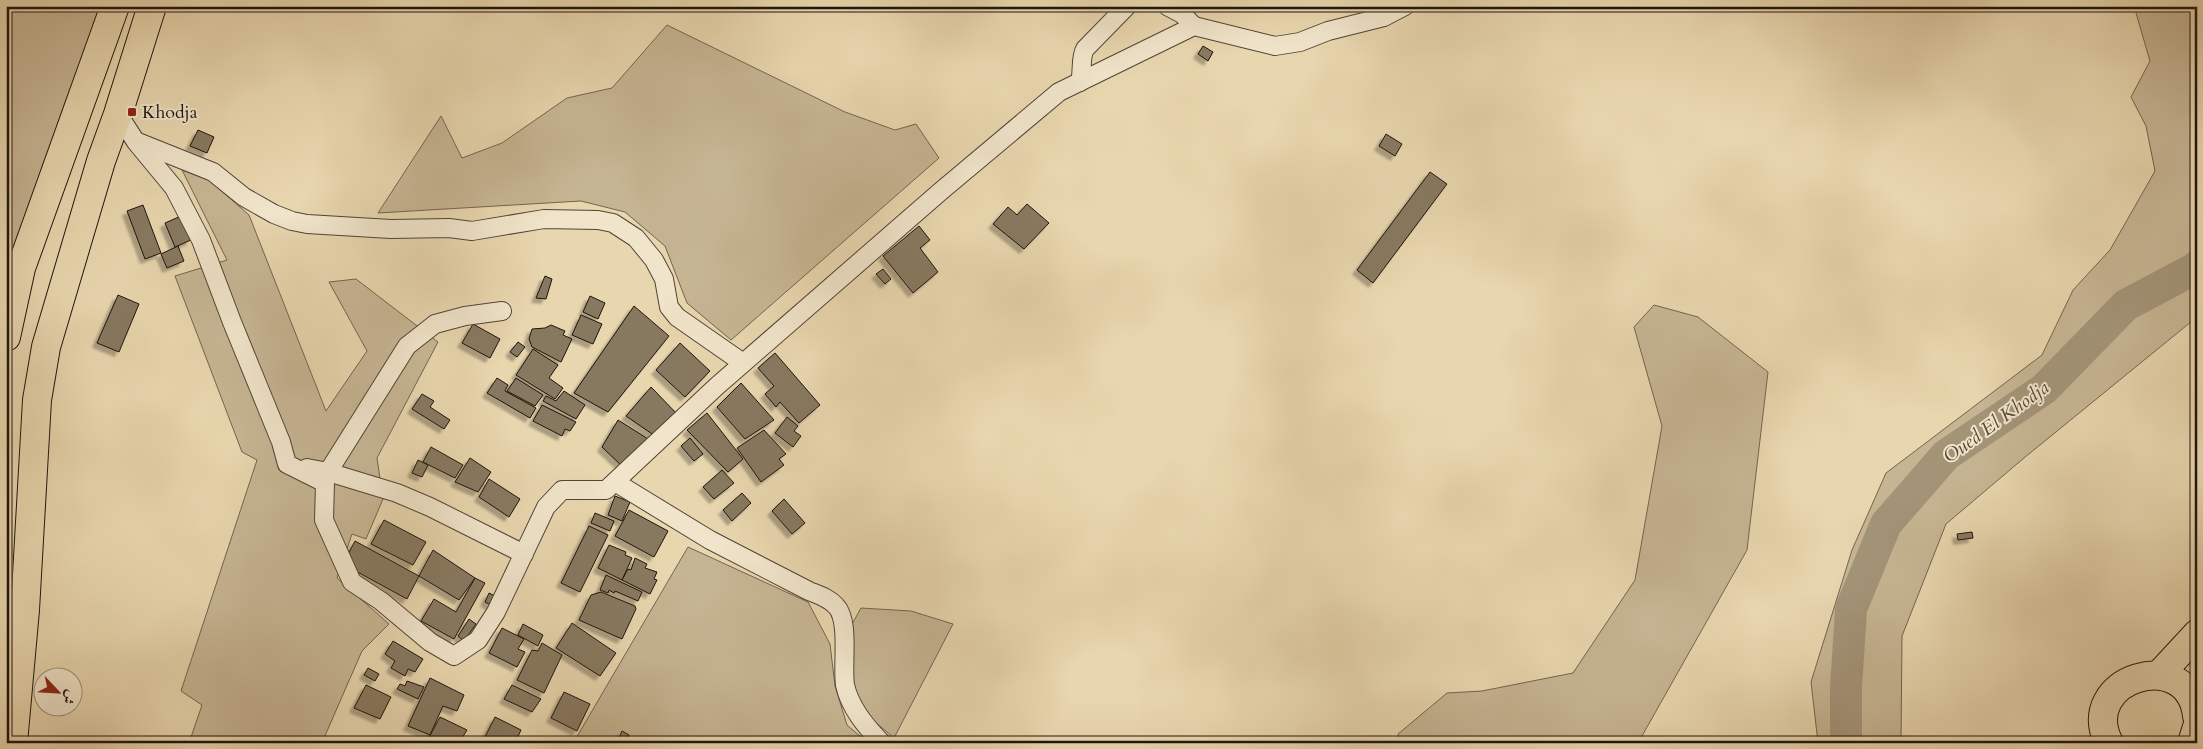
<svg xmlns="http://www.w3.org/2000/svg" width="2203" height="749" font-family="Cardo,Amiri,serif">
  <defs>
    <filter id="shadow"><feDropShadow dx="-4.5" dy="4.5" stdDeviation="1" flood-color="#0004"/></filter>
  </defs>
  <rect width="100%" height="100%" fill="#e8d6ae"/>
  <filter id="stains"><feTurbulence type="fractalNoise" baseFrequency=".004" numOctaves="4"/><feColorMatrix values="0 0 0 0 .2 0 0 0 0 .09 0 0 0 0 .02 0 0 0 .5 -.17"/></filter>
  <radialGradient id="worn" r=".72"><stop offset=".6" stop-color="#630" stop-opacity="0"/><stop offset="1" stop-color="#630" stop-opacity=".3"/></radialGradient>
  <g fill="#c6b593" stroke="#726450">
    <path d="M6 6H115L6 275Z"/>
    <path d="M2138 6H2197V317L2024 458 1946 524 1902 636 1901 743H1818L1811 682 1852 550 1886 473 2042 355 2073 290 2110 250 2155 171 2146 126 2131 97 2150 61 2136 13Z"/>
    <path d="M667 25 845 112 895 130 916 124 939 158 731 340 687 303 665 246 625 212 581 201 378 213 441 116 462 158 502 143 567 98 612 88Z"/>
    <path d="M182 170 209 180 249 215 326 411 367 351 329 282 356 279 438 342 377 458 383 499 366 539 352 534 337 578 389 624 362 651 324 738 334 743H189L202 705 181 691 257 460 242 452 175 276 227 260Z"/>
    <path d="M1654 305 1698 317 1768 372 1747 550 1638 743H1399L1398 734 1447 693 1482 691 1573 673 1635 580 1662 426 1634 327Z"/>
    <path d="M688 547 808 602 830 644 835 686 847 725 868 743H583L575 740Z"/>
    <path d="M861 608 911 611 953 624 894 738 868 716 851 683V626Z"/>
  </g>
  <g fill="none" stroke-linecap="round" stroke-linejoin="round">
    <path stroke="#a39478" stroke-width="32" d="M1846 743V688L1851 609 1886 524 1946 455 2044 389 2126 305 2194 269 2197 266"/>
  </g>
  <g fill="#877961" stroke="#1e140e" filter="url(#shadow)">
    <path d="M1203 46 1213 52 1208 61 1198 54Z"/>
    <path d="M198 130 214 137 207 153 190 146Z"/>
    <path d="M1386 134 1402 144 1395 156 1379 146Z"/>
    <path d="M1430 172 1447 184 1373 283 1357 270Z"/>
    <path d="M1027 204 1049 223 1024 249 993 224 1008 207 1017 215Z"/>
    <path d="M143 205 161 253 145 259 127 211Z"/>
    <path d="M181 216 191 240 175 247 165 223Z"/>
    <path d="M919 226 930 240 920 248 938 272 913 293 883 256Z"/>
    <path d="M178 246 184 261 167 268 161 254Z"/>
    <path d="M883 269 891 279 885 284 876 274Z"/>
    <path d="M545 276 552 279 546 299 536 298Z"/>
    <path d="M118 295 139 304 119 352 97 343Z"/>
    <path d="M590 296 605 303 598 319 583 312Z"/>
    <path d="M634 306 669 336 608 412 574 393Z"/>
    <path d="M581 315 602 324 593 344 572 335Z"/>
    <path d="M473 324 500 339 490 358 462 343Z"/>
    <path d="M551 325 565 331 563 335 572 339 561 362 532 347 529 339 532 329 545 328Z"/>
    <path d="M518 342 525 347 517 357 510 352Z"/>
    <path d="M680 343 710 371 685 397 656 370Z"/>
    <path d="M533 349 558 365 549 378 563 388 555 399 516 375Z"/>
    <path d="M775 353 820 405 799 423 780 402 776 407 765 394 774 386 758 368Z"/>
    <path d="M497 378 508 385 505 391 536 408 530 418 487 393Z"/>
    <path d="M516 378 543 395 535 406 507 391Z"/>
    <path d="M741 383 774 420 745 439 717 407Z"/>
    <path d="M651 387 679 416 658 438 626 416Z"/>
    <path d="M564 391 585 405 576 419 543 401 546 396 556 401Z"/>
    <path d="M422 394 434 401 430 407 450 420 444 429 412 409Z"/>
    <path d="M542 405 576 422 570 431 565 429 562 436 533 421Z"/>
    <path d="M707 413 743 459 728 472 687 430Z"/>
    <path d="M787 417 798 426 794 431 801 436 793 447 775 433Z"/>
    <path d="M618 420 653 442 625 469 602 447Z"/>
    <path d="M764 430 786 454 779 459 784 465 761 482 737 448Z"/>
    <path d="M690 438 703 454 694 461 681 446Z"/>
    <path d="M431 447 463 465 455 478 423 462Z"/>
    <path d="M470 458 491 472 478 492 455 482Z"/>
    <path d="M418 460 428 465 422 477 412 473Z"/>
    <path d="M722 470 734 483 714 499 703 487Z"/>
    <path d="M489 479 520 499 509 517 479 497Z"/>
    <path d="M742 493 751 503 732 521 723 510Z"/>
    <path d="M615 496 630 502 622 521 608 515Z"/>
    <path d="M784 499 805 523 792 534 772 511Z"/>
    <path d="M629 510 668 531 654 557 615 536Z"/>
    <path d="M595 513 614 521 610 531 591 523Z"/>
    <path d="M384 520 426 542 413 565 371 544Z"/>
    <path d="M589 526 608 535 580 592 561 583Z"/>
    <path d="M1972 532 1973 538 1958 540 1957 534Z"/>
    <path d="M355 541 419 576 407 599 343 564Z"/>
    <path d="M609 545 626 552 625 555 632 558 622 580 598 568Z"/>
    <path d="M433 550 475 578 459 600 419 576Z"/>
    <path d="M635 558 647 564 645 568 657 572 654 579 657 580 650 594 622 580 628 569 631 570Z"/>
    <path d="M606 575 642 592 638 601 615 591 614 593 609 590 608 593 600 590Z"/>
    <path d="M475 578 485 583 454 639 421 621 434 599 456 612Z"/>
    <path d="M601 592 635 606 636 609 622 639 579 620 591 595Z"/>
    <path d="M489 593 495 596 491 605 485 602Z"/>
    <path d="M469 619 476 624 464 641 458 636Z"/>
    <path d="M572 623 616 653 600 676 556 648Z"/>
    <path d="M523 624 543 635 538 646 518 635Z"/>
    <path d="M502 628 524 639 518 649 525 652 517 667 489 653Z"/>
    <path d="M393 641 423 659 415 672 408 669 405 676 391 668 395 661 385 654Z"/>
    <path d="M542 643 562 655 544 693 517 680 532 650 538 651Z"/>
    <path d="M368 668 379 674 375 681 364 675Z"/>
    <path d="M430 678 464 695 457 711 443 706 430 735 408 726Z"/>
    <path d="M407 681 424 687 418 699 397 689 400 684 405 686Z"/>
    <path d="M366 685 391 697 380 719 354 708Z"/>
    <path d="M512 685 541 699 532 712 504 699Z"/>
    <path d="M564 692 590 704 577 731 551 718Z"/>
    <path d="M440 717 467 730 459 743H426Z"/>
    <path d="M495 717 521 730 515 743H491L484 739Z"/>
    <path d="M622 731 629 735 625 743 618 740Z"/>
  </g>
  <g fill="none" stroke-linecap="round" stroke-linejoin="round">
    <defs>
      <g id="minor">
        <path d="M1167 6 1182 14 1194 26"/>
        <path d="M1080 82C1083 71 1080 58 1085 49L1127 6"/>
        <path d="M118 114 136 142 174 188 201 240 232 322 281 442 287 464 325 483 324 520 352 582 381 601 430 642 454 656 478 640 496 612 546 507 562 490H606L717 386 941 191 1059 92 1194 26 1275 46 1300 42 1328 31 1384 17 1405 6"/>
        <path d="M138 142 213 172 244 197 274 214 292 221 307 224 391 229 449 228 472 231 544 219 598 220 613 223 636 238 654 260 664 279 669 307 677 317 743 363"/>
        <path d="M307 468 328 472 407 346 435 324 465 316 502 311"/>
        <path d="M328 472 397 493 430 507 524 554"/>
        <path d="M615 482 710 540 809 591C819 595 829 598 836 606 850 620 842 665 845 685 850 708 866 727 882 743"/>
      </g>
      <g id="trunk">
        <path d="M6 337 21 268 115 6"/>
        <path d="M2159 675 2197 634"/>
        <path d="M13 743 25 610 37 400 46 347 101 161 118 114 152 6"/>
        <path d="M2109 743C2076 678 2189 644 2197 716"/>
        <path d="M2192 743 2197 727"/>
      </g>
    </defs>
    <use href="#minor" stroke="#504436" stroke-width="20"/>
    <use href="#trunk" stroke="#1e140e" stroke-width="30"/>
    <use href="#minor" stroke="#f0e4ca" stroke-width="18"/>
    <use href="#trunk" stroke="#e8d6ae" stroke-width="28"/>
  </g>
  <rect fill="#8f2418" stroke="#f0e4ca" stroke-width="2" x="127" y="107" width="10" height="10" rx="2.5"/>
  <g text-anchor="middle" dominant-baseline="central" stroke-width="4" stroke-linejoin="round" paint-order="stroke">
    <g font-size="18" fill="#1e140e" stroke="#f0e4ca" text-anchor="start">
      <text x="142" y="112">Khodja</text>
    </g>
    <g font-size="19" font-style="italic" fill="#534738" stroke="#f0e4ca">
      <text transform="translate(1996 422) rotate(-36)">Oued El Khodja</text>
    </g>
  </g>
  <rect width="2203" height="749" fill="none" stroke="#e8d6ae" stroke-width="25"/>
  <rect x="8" y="8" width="2188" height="734" fill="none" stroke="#1e140e" stroke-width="2.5"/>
  <rect x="12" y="12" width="2178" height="724" fill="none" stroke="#1e140e"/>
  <g transform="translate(58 692) rotate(115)"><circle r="24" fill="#f0e4ca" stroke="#9c917f"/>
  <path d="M0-4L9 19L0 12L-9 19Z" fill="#8f2418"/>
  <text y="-8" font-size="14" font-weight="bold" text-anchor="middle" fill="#1e140e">ش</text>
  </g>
  <rect width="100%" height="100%" filter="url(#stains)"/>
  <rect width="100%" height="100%" fill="url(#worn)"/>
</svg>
